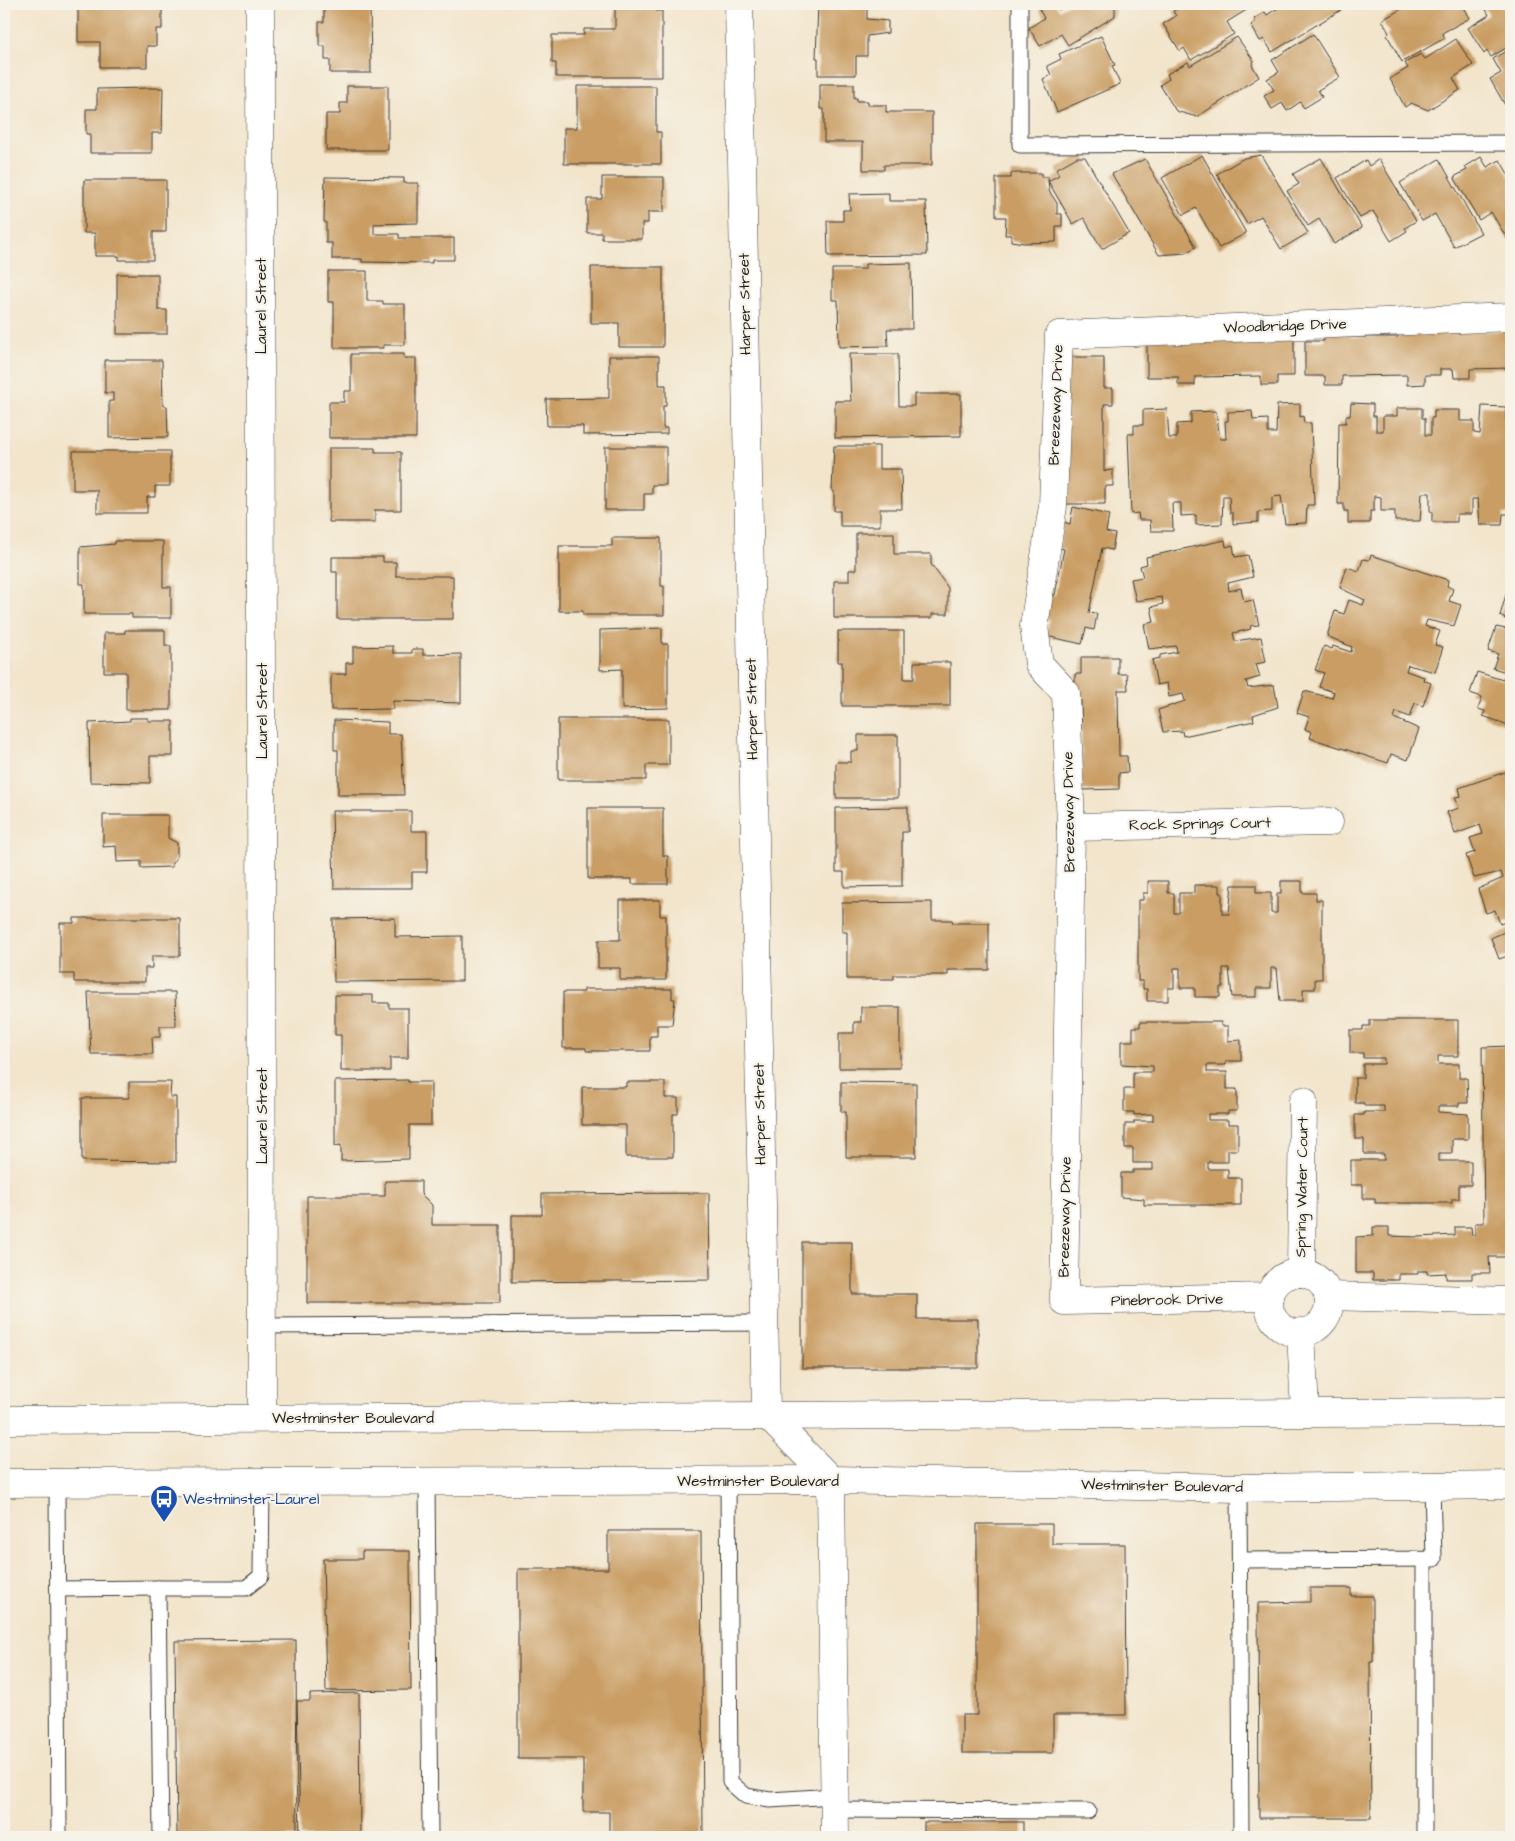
<svg xmlns="http://www.w3.org/2000/svg" width="1515" height="1841" font-family="'Architects Daughter',sans-serif">
  <rect width="100%" height="100%" fill="#f7f3e8"/>
  <filter id="ink" filterUnits="userSpaceOnUse"><feTurbulence type="fractalNoise" baseFrequency=".02" numOctaves="2"/><feDisplacementMap in="SourceGraphic" scale="10" xChannelSelector="R" yChannelSelector="G"/><feConvolveMatrix kernelMatrix="1 2 1 2 8 2 1 2 1" color-interpolation-filters="sRGB"/></filter>
  <filter id="wash" filterUnits="userSpaceOnUse"><feTurbulence type="fractalNoise" baseFrequency=".0096" numOctaves="4" result="noise"/><feDisplacementMap in="SourceGraphic" scale="20" xChannelSelector="R" yChannelSelector="G"/><feGaussianBlur stdDeviation="1.12" result="paint"/><feColorMatrix in="noise" values="0 0 0 0 0 0 0 0 0 0 0 0 0 0 0 0 0 1.4 0 .05"/><feComposite in="paint" operator="in"/></filter>
  <g filter="url(#wash)">
    <rect width="100%" height="100%" fill="#f2e5cc"/>
    <g id="blocks">
      <g fill="#c99d63">
        <path d="M78 4H162V29H156V46H147V67H100V42H78Z"/>
        <path d="M324 4H370L371 73H330V60H325V46H319V22H324Z"/>
        <path d="M615 4H656V11H662V77H556V63H552V35H584V29H615Z"/>
        <path d="M818 4H867V19L888 21V33L867 36V56H856V75H818V58H816Z"/>
        <path d="M1047 4H1055L1059 10 1069 4H1115V16L1068 45 1061 34 1040 46 1029 28 1044 18 1039 9Z"/>
        <path d="M1186 4H1251L1253 6 1227 22 1234 34 1191 60 1184 48 1180 51 1163 24 1176 16 1173 11Z"/>
        <path d="M1284 4H1337L1341 10 1272 52 1264 39 1260 41 1251 25 1256 21 1254 19 1265 12 1267 15Z"/>
        <path d="M1400 4H1462L1470 18 1442 33 1445 38 1402 62 1387 35 1389 33 1382 20 1403 8Z"/>
        <path d="M1483 4H1511V45L1491 57 1487 51 1484 54 1468 28 1489 15Z"/>
        <path d="M1313 34 1340 77 1318 90 1322 97 1304 108 1300 102 1287 111 1282 103 1272 109 1264 96 1274 90 1267 79 1279 72 1272 60Z"/>
        <path d="M1101 36 1115 65 1112 66 1120 84 1057 112 1043 79 1051 75 1047 66 1061 59 1059 54Z"/>
        <path d="M1237 37 1254 61 1252 65 1259 77 1197 117 1176 111 1160 85 1169 79 1167 74 1188 62 1190 66Z"/>
        <path d="M1456 39 1473 65 1453 78 1460 90 1428 110 1411 103 1405 107 1390 79 1408 68 1405 63 1421 54 1425 59Z"/>
        <path d="M1511 48V101L1505 105 1490 79 1501 73 1493 59Z"/>
        <path d="M820 84H854V98H857V101H868V105H886V112H932V165H884V170H863V142H824V109H820Z"/>
        <path d="M347 86H388V150H326V114H340V103H347Z"/>
        <path d="M577 86H656V132H661V164H564V128H577Z"/>
        <path d="M150 88H163L162 133H152V153H90V134H86V109H97V89Z"/>
        <path d="M1202 155 1246 233 1219 248 1196 208 1183 215 1162 178Z"/>
        <path d="M1261 155 1308 233 1281 249 1261 216 1247 224 1217 174 1244 158Z"/>
        <path d="M1077 157H1085L1129 233 1102 249 1084 218 1073 224 1048 181 1059 175 1056 169Z"/>
        <path d="M1481 157 1487 167 1500 160 1511 179V238L1508 240 1491 212 1479 220 1454 177 1467 170 1465 167Z"/>
        <path d="M1321 158 1362 228 1334 244 1319 219 1308 226 1287 191 1299 184 1293 174Z"/>
        <path d="M1145 159 1196 247 1185 253 1159 255 1112 174Z"/>
        <path d="M1379 159 1416 221 1405 228 1407 231 1391 241 1373 211 1360 218 1337 178 1366 160 1369 166Z"/>
        <path d="M1439 159 1481 233 1454 247 1435 214 1422 221 1400 183Z"/>
        <path d="M1011 173H1041V177H1048L1049 191 1057 203V214H1062V226H1056V242L1024 243 1011 241V235H1005L1006 217H996V178H1011Z"/>
        <path d="M325 177 404 178V183H418V223L374 224V234H399V238H454V260H432V263L362 262V259H332V243H326V222H324Z"/>
        <path d="M602 177H664V212H648V223H642V239H602V233H587V199H602Z"/>
        <path d="M84 180H166V232H153V260H119V256H95V233H84Z"/>
        <path d="M889 193V201H926L927 255 828 256 827 221H843V210H850L849 194Z"/>
        <path d="M911 263 912 329H887L888 346 839 347 838 300H832V269H865V264Z"/>
        <path d="M591 267H663V347H619V323H591Z"/>
        <path d="M328 271H367V301H383V304H405V345H383V348H334V302H328Z"/>
        <path d="M117 274H158V310H167V334H117Z"/>
        <path d="M1511 331V368L1470 369V378H1454L1453 369H1440V375H1425V384L1407 385V375L1342 376V385H1325V376H1305V341H1324V332H1351V337H1398V332Z"/>
        <path d="M1294 338V376H1277V385H1261V376L1195 377V385H1178V377H1147V339Z"/>
        <path d="M351 354H404V358H416V438H329V402H344V391H351Z"/>
        <path d="M849 354H898L899 406H914V394H961V436L835 438V401H851Z"/>
        <path d="M609 356H659V385H666V406H663V428H667V434L583 435V426H547L546 399 609 398Z"/>
        <path d="M1066 357H1104V388H1113V404H1104V471L1113 470V486H1105V504H1066Z"/>
        <path d="M105 360H162L163 406H167L168 437 109 438V401H113V393H105Z"/>
        <path d="M1351 403 1373 404V416H1376V431H1383V416H1397V408H1422V418H1425V435H1431V418H1434V410H1460V421H1474V433L1480 434 1482 406 1506 407V420H1511V514H1503L1502 525H1480L1478 499H1472V514H1457V522H1432V512H1430V493H1422L1420 521H1395V511H1381V497L1374 496V511H1370V523H1348V511H1344V504H1338L1339 423H1346V416H1350Z"/>
        <path d="M1300 404V417L1303 416 1304 423H1311L1314 505H1307L1306 523 1285 524 1281 496 1272 497V511L1258 512V522L1233 524V513H1230L1229 496H1223L1222 524 1196 525V515L1181 516V503H1172L1173 531H1151L1150 520H1139L1138 513 1131 514 1128 434H1134V425H1143V410L1167 409 1169 438H1177V424L1191 423V412L1216 411 1220 439H1226L1225 421H1228V412L1252 411 1253 420 1268 419V433H1276L1277 405Z"/>
        <path d="M834 446H879V469H901L902 509H880V526H840V511H834V491H832Z"/>
        <path d="M605 447H666V485H652V494H644V510H605Z"/>
        <path d="M329 448H375V452H401V510H375V522H329Z"/>
        <path d="M73 451H170V486H155V497H147V513H97V490H73Z"/>
        <path d="M1073 507 1109 515 1106 532 1115 534 1112 550 1102 548 1089 613 1097 614 1094 630 1086 628 1082 644 1046 636 1049 620 1043 619 1049 594 1055 595 1064 549 1059 548 1064 522 1070 524Z"/>
        <path d="M856 533H894V554H931V564L948 588V614H932V618H834V581H849V570H856Z"/>
        <path d="M612 538H661V586H664V615H583V611H559V546H612Z"/>
        <path d="M1225 540 1226 547 1233 545 1235 557 1248 555 1253 577 1228 583 1229 591 1241 588 1244 602 1253 600 1259 625 1250 626 1251 629 1233 633 1235 641 1261 637 1266 662 1256 664 1260 677 1246 681 1248 688 1274 685 1278 707 1253 715 1254 721 1183 736 1182 731 1163 732 1158 710 1185 701 1183 694 1169 697 1167 683 1157 685 1152 660 1160 658V655L1177 652 1176 646 1149 649 1144 624 1154 622 1151 607 1163 604 1162 597 1136 601 1131 579 1143 577 1140 566 1147 564 1146 557Z"/>
        <path d="M115 541H163V587H171V618H132V614H84V584H80V547L115 544Z"/>
        <path d="M1371 555 1448 580 1447 586 1453 589 1449 601 1461 605 1454 626 1427 620 1425 626 1440 631 1435 645 1443 647 1435 672 1408 665 1406 671 1424 677 1423 680 1431 683 1423 706 1415 703 1410 717 1396 712 1394 718 1419 729 1408 760 1391 754 1388 763 1310 738 1312 732 1305 729 1309 717 1297 713 1304 691 1332 698 1334 692 1319 687 1324 673 1315 670 1324 646 1332 649 1333 646 1351 652 1352 647 1327 636 1335 611 1344 614 1349 600 1363 605 1365 600 1340 588 1347 567 1359 571 1363 559 1369 560Z"/>
        <path d="M332 557H383V562H396V576H453V619H337V572H332Z"/>
        <path d="M1507 591 1511 593V622L1500 616Z"/>
        <path d="M1496 627 1511 630V726L1483 716 1485 711 1478 709 1482 697 1470 693 1477 672 1503 680 1506 672 1493 668 1498 654 1488 651Z"/>
        <path d="M662 628V644H668V708L622 709V669L600 670V630Z"/>
        <path d="M125 630H165V646H171V710H126V672H104V633H125Z"/>
        <path d="M838 631H904V679H914V662H950V706H842V662H838Z"/>
        <path d="M393 646V653H412V649H423V655L461 654V703L393 701V709L331 710V674H346V663H353V647Z"/>
        <path d="M1081 657H1118V674H1127L1128 690H1118L1119 756H1127L1128 772 1119 773V789L1082 790 1081 700H1075V674H1081Z"/>
        <path d="M130 718H148V721H173V756H150V783L90 782 89 723 130 721Z"/>
        <path d="M558 719H669V765H646V780H558Z"/>
        <path d="M334 720 388 722V734H401L404 795H338V750H334Z"/>
        <path d="M858 735H898V798H836V762H851V751H858Z"/>
        <path d="M1511 770V920L1500 924 1495 910 1486 913 1478 889 1503 878 1501 872 1474 878 1466 855 1475 852 1470 838 1483 834 1480 825 1455 834 1447 812 1459 808 1455 797 1461 796 1459 788Z"/>
        <path d="M908 807V832H902V886L844 887V872H836V808Z"/>
        <path d="M588 808H663V856H668V884H632V879H588Z"/>
        <path d="M332 811H411V831H427V872H412V888H334Z"/>
        <path d="M103 815H168V838L177 843V857L172 863V867L141 868V861L117 862 116 846 103 847Z"/>
        <path d="M1148 881H1168V893H1174V913H1179V893H1194V885H1220V893H1222V914H1229L1232 885H1256V893H1271V913H1277V893H1281V881H1302V893H1316V900H1322V979H1315V989H1303V1001H1280L1277 968H1271V988H1256V997H1232L1229 968H1223V987H1220V997H1195V988H1180V968H1174V988H1168V1001H1147V989H1143V981H1138V900H1143V893H1148Z"/>
        <path d="M620 900H660V916H666V980H620V968H598V940H620Z"/>
        <path d="M932 902V920H952L953 923H989V970H948V975H894V979H847V932H842V903Z"/>
        <path d="M74 918H180V956H152V968H145V982H74V974H60V923H74Z"/>
        <path d="M395 918V937L462 936V981L334 982 333 919Z"/>
        <path d="M1511 929V955L1499 959 1491 938Z"/>
        <path d="M584 989H672V999H675L672 1025H657V1036H650V1051H586V1048H563V992H584Z"/>
        <path d="M88 992H175L176 1026H160V1037H152L153 1054H91Z"/>
        <path d="M335 995H373V1003H389V1008H408V1058H390V1071H341V1035H335Z"/>
        <path d="M861 1007H900V1068H839V1033H854V1022H861Z"/>
        <path d="M1370 1020H1458V1056H1438V1064H1459V1078H1467L1468 1103H1459V1106H1438V1112L1468 1114V1139H1452V1153H1439V1161H1471V1185H1459V1199H1452V1203H1375V1199H1363V1185H1351V1160H1384V1154H1364V1139H1355V1115H1364V1112H1384V1106H1364V1103H1355V1078H1363V1064H1384V1058H1363V1053H1350V1030H1363V1026H1370Z"/>
        <path d="M1140 1022H1221V1026H1228V1041L1241 1040V1061H1226V1065H1207V1072H1227V1089H1237V1111H1228V1114H1208V1120H1228V1124H1238V1150H1228V1162H1208V1169H1228V1178H1241V1205H1144V1199L1121 1197V1173H1133V1170H1153V1163H1133V1148H1125V1124H1134V1121H1153V1114L1134 1115V1112H1124V1089H1133V1072H1153V1066L1121 1064V1041H1133V1027H1140Z"/>
        <path d="M1511 1046V1257H1489L1490 1273H1472V1279H1446V1273L1427 1274V1271H1418V1274H1399V1280H1373V1273H1356V1237L1373 1236V1227H1389V1236L1418 1237 1455 1235V1227H1471L1472 1235H1475V1223H1484L1482 1047Z"/>
        <path d="M408 1080V1082H431V1125H409V1159L341 1161V1145L335 1146V1081Z"/>
        <path d="M129 1082H171L170 1097H176V1162L82 1161V1098H129Z"/>
        <path d="M626 1082H665V1098H678V1114H673V1157H626V1125H582V1087H626Z"/>
        <path d="M841 1082 916 1083V1157H846V1112H841Z"/>
        <path d="M385 1181H421V1194L432 1205V1225H500V1303H307V1196H385Z"/>
        <path d="M709 1193 710 1280 512 1282V1215H542V1194Z"/>
        <path d="M802 1242H852V1294H917V1319H978V1368H802Z"/>
        <path d="M977 1524H1052V1544H1125L1126 1715H1053V1753H962V1715H977Z"/>
        <path d="M608 1531H701L703 1837H609V1812H583V1759H518V1569H608Z"/>
        <path d="M362 1551H410L411 1690 326 1691 323 1559H362Z"/>
        <path d="M1310 1588H1351V1596H1373V1662H1370L1371 1818H1259L1258 1603 1310 1602Z"/>
        <path d="M296 1640 297 1837H177L175 1641Z"/>
        <path d="M359 1693 360 1837H300L297 1701H310V1694Z"/>
        <rect x="924" y="1822" width="99" height="15"/>
      </g>
    </g>
  </g>
  <g filter="url(#ink)">
    <use href="#blocks" fill-opacity="0" stroke="#3c3a36" stroke-width="1"/>
    <g fill="none" stroke-linecap="round" stroke-linejoin="round">
      <defs>
        <g id="lane">
          <path d="M1020 4V145L1511 143"/>
          <path d="M263 1326 764 1323"/>
          <path d="M728 1481 730 1782 746 1796 770 1800 834 1796"/>
          <path d="M427 1482 430 1837"/>
          <path d="M57 1483 59 1837"/>
          <path d="M1239 1488 1241 1837"/>
          <path d="M1240 1560 1434 1559 1432 1486"/>
          <path d="M1424 1560V1837"/>
          <path d="M58 1589 158 1588"/>
          <path d="M834 1810 1088 1811"/>
          <path d="M161 1837 158 1588H246L261 1576 262 1483"/>
        </g>
        <g id="street">
          <path d="M260 4 262 1418"/>
          <path d="M739 4 766 1414 831 1480 835 1837"/>
          <path d="M1071 827 1329 822"/>
          <path d="M1301 1273 1303 1101"/>
          <circle cx="1299" cy="1303" r="30"/>
          <path d="M1328 1296 1511 1301"/>
          <path d="M1270 1297 1064 1301 1071 827 1066 693 1039 664 1034 626 1053 506 1059 335 1511 317"/>
          <path d="M1301 1332 1305 1412"/>
        </g>
        <g id="primary">
          <path d="M4 1420 1511 1412"/>
          <path d="M4 1483 831 1480 1239 1488 1511 1485"/>
        </g>
      </defs>
      <use href="#lane" stroke="#3c3a36" stroke-width="17"/>
      <use href="#street" stroke="#3c3a36" stroke-width="29"/>
      <use href="#primary" stroke="#3c3a36" stroke-width="29"/>
      <use href="#lane" stroke="#fff" stroke-width="15"/>
      <use href="#street" stroke="#fff" stroke-width="28"/>
      <use href="#primary" stroke="#fff" stroke-width="28"/>
    </g>
  </g>
  <defs>
    <symbol id="bus-pin" viewBox="-11 -11 22 30"><path d="M0 17L-7.5 6A9.5 9.5 0 1 1 7.5 6Z" fill="#1a4fb4" stroke="#f7f3e8"/><path d="M-5-6H5V4H4V6H2V4H-2V6H-4V4H-5ZM-3.5-4V0h7V-4ZM-3.5 1.2v1.5H-2V1.2ZM2 1.2v1.5H3.5V1.2Z" fill="#fff"/></symbol>
  </defs>
  <g fill-rule="evenodd">
    <use href="#bus-pin" x="148" y="1483" width="32" height="43"/>
  </g>
  <g text-anchor="middle" dominant-baseline="central" stroke-width="4.5" stroke-linejoin="round" paint-order="stroke">
    <g font-size="15" fill="#1c1c1c" stroke="#f7f3e8">
      <text transform="translate(745 304) rotate(-91)">Harper Street</text>
      <text transform="translate(261 306) rotate(-90)">Laurel Street</text>
      <text transform="translate(1285 326) rotate(-2)">Woodbridge Drive</text>
      <text transform="translate(1056 405) rotate(-88)">Breezeway Drive</text>
      <text transform="translate(752 709) rotate(-91)">Harper Street</text>
      <text transform="translate(262 711) rotate(-90)">Laurel Street</text>
      <text transform="translate(1069 812) rotate(-91)">Breezeway Drive</text>
      <text transform="translate(1200 824) rotate(-1)">Rock Springs Court</text>
      <text transform="translate(760 1114) rotate(-91)">Harper Street</text>
      <text transform="translate(262 1116) rotate(-90)">Laurel Street</text>
      <text transform="translate(1302 1187) rotate(-89)">Spring Water Court</text>
      <text transform="translate(1065 1217) rotate(-89)">Breezeway Drive</text>
      <text transform="translate(1167 1300) rotate(-1)">Pinebrook Drive</text>
      <text x="353" y="1418">Westminster Boulevard</text>
      <text x="758" y="1481">Westminster Boulevard</text>
      <text transform="translate(1162 1486) rotate(1)">Westminster Boulevard</text>
    </g>
    <g font-size="15" fill="#164399" stroke="#f7f3e8" text-anchor="start">
      <text x="183" y="1499">Westminster-Laurel</text>
    </g>
  </g>
  <rect width="1515" height="1841" fill="none" stroke="#f7f3e8" stroke-width="20"/>
</svg>
